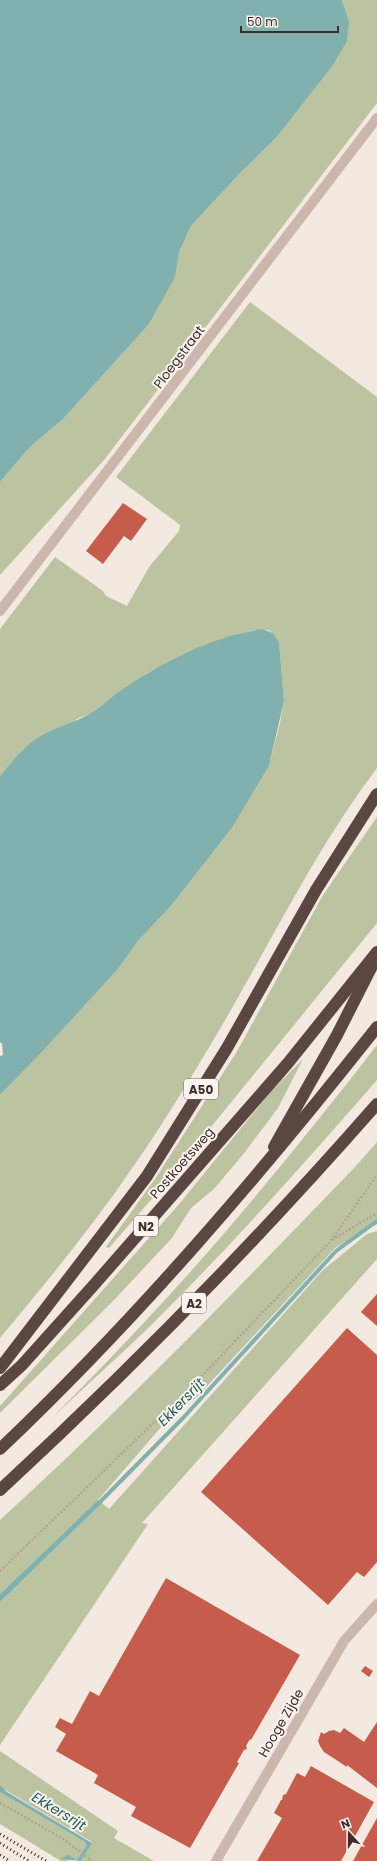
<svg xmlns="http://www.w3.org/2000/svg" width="377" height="1861" font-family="Poppins,sans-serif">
  <rect width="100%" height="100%" fill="#f4e9e1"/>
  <g fill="#bbc3a0">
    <path d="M342 0H377V103L104 460 0 575V482L30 447 63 419 149 324 174 277 179 252 191 226 242 171 276 138 331 68 349 21Z"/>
    <path d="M250 302 377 397V768C314 851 267 950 214 1039 188 1082 162 1126 133 1167 92 1227 46 1283 0 1338V1095L42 1052 118 969 138 941 170 907 232 828 269 766 280 723 284 701 279 642 273 633 268 630H254L238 634 147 673 90 714 79 718 14 760 0 776V629L55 557 103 591 106 596 127 606 149 567 179 531 180 525 116 477Z"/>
    <path d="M377 817V923L163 1186 109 1248 106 1247 155 1179 236 1053 323 895Z"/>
    <path d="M377 1045V1080C301 1167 224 1254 142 1334 113 1362 82 1389 53 1417 81 1388 110 1359 137 1330 222 1240 301 1143 377 1045Z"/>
    <path d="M303 1059 278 1108 245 1152 214 1189 191 1208 172 1238 114 1300 0 1413V1406L180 1203 273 1089Z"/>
    <path d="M377 1142V1224L335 1248 196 1398 174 1412 98 1500 0 1594V1520C123 1408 239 1287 355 1167Z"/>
    <path d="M377 1231V1259L142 1523 148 1524 0 1745V1602L102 1503 109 1509 322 1271 367 1234Z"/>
    <path d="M0 1751 118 1831 114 1838 154 1861H81L92 1842 2 1788 0 1785Z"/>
    <path d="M0 1792 85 1842 86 1846 77 1860 69 1856 65 1859 71 1861H61L0 1824Z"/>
  </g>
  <g fill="#80b1ae">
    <path d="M0 0H342L349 21 347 41 331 68 276 138 242 171 191 226 179 252 175 277 149 324 63 419 30 447 0 482Z"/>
    <path d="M262 629 273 633 279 642 284 701 269 766 232 828 170 907 138 941 118 969 42 1052 0 1095V1056L3 1055 2 1044 0 1042V776C12 762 23 747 39 737 55 727 75 723 91 713 103 706 112 696 123 689 160 663 216 635 262 629Z"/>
    <path d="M98 1500 102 1503 0 1602V1594Z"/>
    <path d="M0 1785 7 1792 92 1843 81 1861 61 1859 68 1855 77 1860 86 1846 85 1842 0 1792Z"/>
  </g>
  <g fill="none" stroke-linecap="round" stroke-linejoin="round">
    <path stroke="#80b1ae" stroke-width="4" d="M97 1505 183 1418 336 1251 377 1221"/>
  </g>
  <g fill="#c65d4c">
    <path d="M123 503 147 519 131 541 124 536 103 564 86 551Z"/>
    <path d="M377 1294V1326L361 1312Z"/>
    <path d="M347 1328 377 1355V1562L364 1577 357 1572 328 1605 201 1492Z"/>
    <path d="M166 1578 300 1655 251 1740 250 1739 246 1746 247 1749 244 1750 237 1762 239 1763 190 1848 131 1816 136 1807 94 1783 98 1775 56 1751 66 1734 55 1727 60 1718 72 1724 90 1691 99 1696Z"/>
    <path d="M365 1666 373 1671 369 1677 361 1671Z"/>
    <path d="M377 1722V1788L347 1765V1767L324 1752 320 1746 318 1741 321 1732 324 1734 329 1731 334 1730 340 1733 344 1728 364 1742Z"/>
    <path d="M311 1766 374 1802 354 1838 341 1861H257L282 1818 274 1813 281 1800H282L283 1795 286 1794 297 1773 305 1777Z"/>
    <path d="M377 1818V1861H353Z"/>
  </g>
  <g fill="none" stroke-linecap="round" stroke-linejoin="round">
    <g stroke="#b8a196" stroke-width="2.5" stroke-dasharray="2 2" stroke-linecap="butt">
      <path d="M332 1240 377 1213"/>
      <path d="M0 1571 197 1381 330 1242 377 1175"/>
      <path d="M0 1803 63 1839 92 1861"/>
    </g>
    <g stroke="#ccb7ac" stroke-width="10">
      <path d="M0 611 377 118"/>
      <path d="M216 1861 344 1641 377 1604"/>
    </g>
    <g stroke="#5b4742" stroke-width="12">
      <path d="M274 1147 337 1035 372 966"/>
      <path d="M0 1368 147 1176 227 1048 316 890 377 794"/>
      <path d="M0 1385 22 1365 93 1286 288 1063 377 952"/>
      <path d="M0 1449C137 1319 260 1175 377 1027"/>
      <path d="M0 1490C132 1368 258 1240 377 1104"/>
    </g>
    <g stroke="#3b2e2b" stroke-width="3" stroke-dasharray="1 3" stroke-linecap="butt">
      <path d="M0 1834 46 1861"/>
      <path d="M0 1843 29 1861"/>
      <path d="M0 1855 10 1861"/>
    </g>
  </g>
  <g text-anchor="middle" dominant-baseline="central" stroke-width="4" stroke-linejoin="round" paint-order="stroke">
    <g fill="#fbf3ee" stroke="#756966" stroke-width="1">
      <rect x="184" y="1079" width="34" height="20" rx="3"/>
      <rect x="134" y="1216" width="24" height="20" rx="3"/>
      <rect x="182" y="1293" width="24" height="20" rx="3"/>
    </g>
    <g font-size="12" font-weight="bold" fill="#3b2e2b">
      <text x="201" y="1089">A50</text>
      <text x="146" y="1226">N2</text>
      <text x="194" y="1303">A2</text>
    </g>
    <g font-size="13" fill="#3b2e2b" stroke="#fbf3ee">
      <text transform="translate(179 357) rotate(-53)">Ploegstraat</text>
      <text transform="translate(182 1163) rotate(-49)">Postkoetsweg</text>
      <text transform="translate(281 1723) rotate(-60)">Hooge Zijde</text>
    </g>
    <g font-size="14" font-style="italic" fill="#205d5a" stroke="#fbf3ee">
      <text transform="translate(181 1402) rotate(-46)">Ekkersrijt</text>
      <text transform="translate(59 1811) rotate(31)">Ekkersrijt</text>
    </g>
  </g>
  <g transform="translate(349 1833) rotate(339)" stroke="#fbf3ee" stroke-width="3" paint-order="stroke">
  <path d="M0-3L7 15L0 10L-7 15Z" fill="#3b2e2b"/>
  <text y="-6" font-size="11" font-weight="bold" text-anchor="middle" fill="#3b2e2b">N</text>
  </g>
  <path d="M241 26v6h97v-6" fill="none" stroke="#3b2e2b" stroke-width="2"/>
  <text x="247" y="26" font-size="12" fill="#3b2e2b" stroke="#fbf3ee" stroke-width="3" paint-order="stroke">50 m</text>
</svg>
